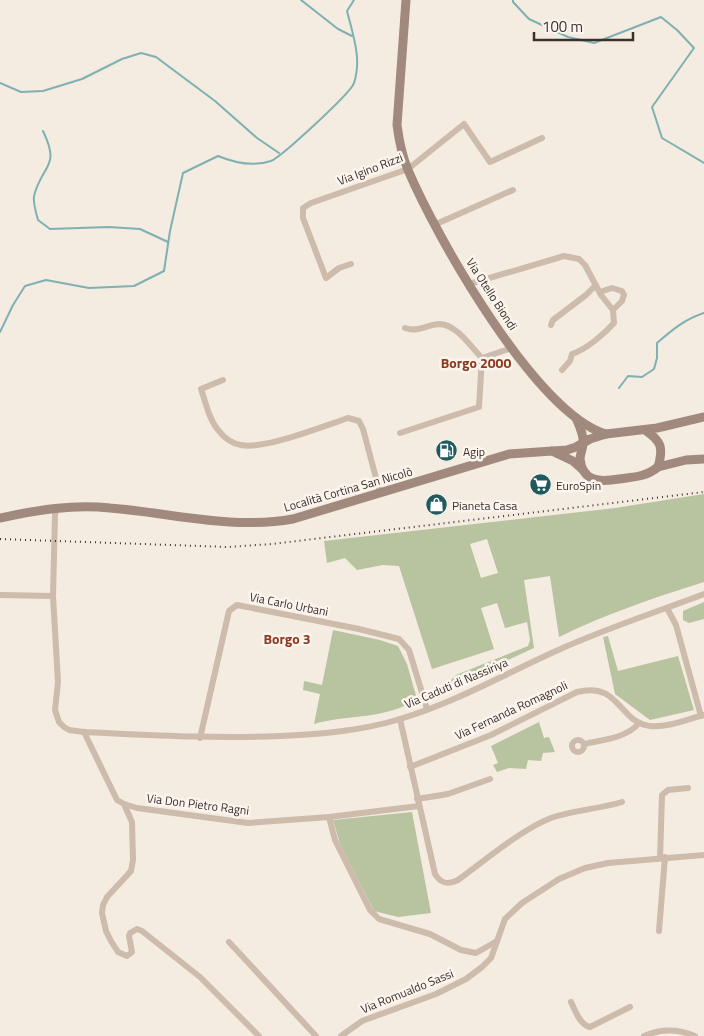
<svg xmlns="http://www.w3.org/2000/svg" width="704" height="1036" font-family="'Titillium Web',sans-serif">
  <rect width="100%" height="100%" fill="#f4ebe1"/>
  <g fill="#b8c4a0" fill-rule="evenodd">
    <path d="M704 494V582C654 598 605 614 559 637L550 576 524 580 534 648 452 686 450 681 456 675 528 646 530 640 527 622 505 628 497 603 481 608 494 649 432 669 399 566 383 565 357 570 345 558 327 563 324 541 615 508ZM487 539 498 573 481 578 470 544Z"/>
    <path d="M704 602V619L689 623 683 620V611Z"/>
    <path d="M333 630 380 640 398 646 407 664 417 699C386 720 348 714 314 724L320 694 303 690 304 681 322 685Z"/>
    <path d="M608 636 618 671 678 656 694 710 650 720 615 694 603 637Z"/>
    <path d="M539 722 544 738 549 737 555 752 543 753 541 761 528 760 526 769 509 768 497 772 493 765 498 763 491 746Z"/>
    <path d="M412 812 431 913 398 917 374 911 340 844 333 820Z"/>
  </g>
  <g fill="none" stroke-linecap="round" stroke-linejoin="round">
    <g stroke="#7fb0b2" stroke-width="2">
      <path d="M301 0 338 29 352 36"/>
      <path d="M513 0V2L529 19 568 37 594 43 661 17 677 30 694 48 652 107 662 138 704 163"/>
      <path d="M0 83 21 92 43 91 82 79 122 59 141 53 156 57 215 101 257 138 279 153"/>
      <path d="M43 131C61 168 42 164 34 196 33 203 36 213 38 220L50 229 109 227 140 229 168 242"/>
      <path d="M0 332 13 305 25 286 46 280 89 288 134 286 164 271 170 231 183 173 218 156C235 163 253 167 271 161 281 157 351 93 354 83 362 59 353 35 347 11L354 0"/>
      <path d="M619 388 628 376 642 377 654 369 657 358V343C672 330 685 319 704 313"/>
    </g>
    <g stroke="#cdbbac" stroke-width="6">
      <path d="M434 225 513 190"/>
      <path d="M351 264 339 268 326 278 303 218V208L311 203 408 169 464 124 490 162 542 138"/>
      <path d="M469 284 564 256 579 259 585 265 601 295 613 310 614 323C604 334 587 349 572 354L570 361 562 370"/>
      <path d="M600 292 612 288 622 291 624 295 622 301 613 310"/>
      <path d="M551 325 553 320 586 295 596 285"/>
      <path d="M405 328C419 333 427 324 440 324 457 325 471 347 482 358L512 348"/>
      <path d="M223 380 201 389C206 403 209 420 219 431 224 438 233 444 241 445 264 450 324 426 348 418L359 421 363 429 380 493"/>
      <path d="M400 433 479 407 482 358"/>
      <path d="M57 508 55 515 53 596 58 682 55 710 59 722 64 727 69 730 84 732C150 735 215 739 281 736 321 734 361 731 400 719 454 703 505 674 556 651 604 629 654 613 704 594"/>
      <path d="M0 595 53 596"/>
      <path d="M667 608 676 625 701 716"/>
      <path d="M400 719 435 874C441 884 448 885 458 880 484 861 522 829 551 818 574 810 599 809 622 802"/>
      <path d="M84 732 117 800 124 804 137 808 248 823 329 817 419 806"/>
      <path d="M200 738 229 611 237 605 359 629 399 639 409 650 427 709"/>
      <circle cx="578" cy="746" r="6"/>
      <path d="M584 744C602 740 627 738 639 723"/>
      <path d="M410 767 491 735 577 692C620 681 618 722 650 726 667 728 688 719 704 715"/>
      <path d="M417 799 448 794 490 779"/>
      <path d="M124 804 132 822 133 860 131 871 107 897 103 905 102 913 106 931 111 941 118 952 127 956 132 952 129 936 130 933 137 929 142 931 200 977 259 1036"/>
      <path d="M329 817 335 840 370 910 379 919 430 934 461 950 476 953 497 941"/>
      <path d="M660 858 662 795 668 790 688 788"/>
      <path d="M659 931 665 857"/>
      <path d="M229 942 316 1036"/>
      <path d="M571 1002C575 1010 580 1025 590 1027L630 1007"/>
      <path d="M341 1036 362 1021 436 994 466 979 482 967 491 958 505 919 522 903 559 879 585 868 608 863 704 855"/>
      <path d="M644 1036C660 1029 678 1029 695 1036"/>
    </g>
    <g stroke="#a18a7d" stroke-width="9">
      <path d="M406 0 397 125C399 140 402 156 408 170 436 236 536 414 606 434"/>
      <path d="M576 418C579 425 583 433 583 440 584 447 580 453 580 459 583 483 601 482 619 479 634 477 646 477 658 467 664 447 661 441 645 430"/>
      <path d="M552 451 573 461 583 470"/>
      <path d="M658 467 686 460 704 459"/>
      <path d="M0 518C37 510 73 504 110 508 172 513 231 530 293 519L509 454 567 450 576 447 590 439 606 434 657 428 704 417"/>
    </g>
    <path stroke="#3b302b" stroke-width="2" stroke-dasharray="1 4" stroke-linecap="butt" d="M0 539 228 547 272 544 704 492"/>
  </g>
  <defs>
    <symbol id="fuel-disc" viewBox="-11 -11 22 22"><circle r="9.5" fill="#1f5a5e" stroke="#fbf5ee"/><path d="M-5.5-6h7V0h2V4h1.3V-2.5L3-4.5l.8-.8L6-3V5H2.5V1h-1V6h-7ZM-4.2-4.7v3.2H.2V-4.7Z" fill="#fff"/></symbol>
    <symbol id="supermarket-disc" viewBox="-11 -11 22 22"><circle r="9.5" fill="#1f5a5e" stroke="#fbf5ee"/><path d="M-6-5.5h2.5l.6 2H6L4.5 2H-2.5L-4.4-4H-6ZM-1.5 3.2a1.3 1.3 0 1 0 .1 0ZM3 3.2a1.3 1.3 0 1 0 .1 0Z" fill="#fff"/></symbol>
    <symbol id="shop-disc" viewBox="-11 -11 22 22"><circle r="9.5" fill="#1f5a5e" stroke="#fbf5ee"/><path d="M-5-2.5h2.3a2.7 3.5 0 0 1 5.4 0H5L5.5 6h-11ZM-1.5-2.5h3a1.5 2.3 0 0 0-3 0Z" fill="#fff"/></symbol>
  </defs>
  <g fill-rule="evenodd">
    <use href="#fuel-disc" x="434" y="438" width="25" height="25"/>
    <use href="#supermarket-disc" x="528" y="472" width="25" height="25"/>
    <use href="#shop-disc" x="424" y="492" width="25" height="25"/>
  </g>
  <g text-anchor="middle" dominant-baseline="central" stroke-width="5" stroke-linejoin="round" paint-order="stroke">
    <g font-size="12" fill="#3b302b" stroke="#fbf5ee">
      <text transform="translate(370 169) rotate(-21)">Via Igino Rizzi</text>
      <text transform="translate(492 294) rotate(57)">Via Otello Biondi</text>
      <text transform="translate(348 489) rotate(-16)">Località Cortina San Nicolò</text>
      <text transform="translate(289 604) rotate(11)">Via Carlo Urbani</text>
      <text transform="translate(456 683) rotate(-23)">Via Caduti di Nassiriya</text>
      <text transform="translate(511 710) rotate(-25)">Via Fernanda Romagnoli</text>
      <text transform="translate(198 804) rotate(7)">Via Don Pietro Ragni</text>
      <text transform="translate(407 991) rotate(-22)">Via Romualdo Sassi</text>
    </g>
    <g font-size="12" fill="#3b302b" stroke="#fbf5ee" text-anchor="start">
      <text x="463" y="451">Agip</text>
      <text x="556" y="485">EuroSpin</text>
      <text x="452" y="505">Pianeta Casa</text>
    </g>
    <g font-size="14" font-weight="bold" fill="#8c3b22" stroke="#fbf5ee">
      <text x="476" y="362">Borgo 2000</text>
      <text x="287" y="638">Borgo 3</text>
    </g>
  </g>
  <path d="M534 32v8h99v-8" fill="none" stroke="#3b302b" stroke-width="2.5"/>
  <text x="542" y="32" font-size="15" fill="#3b302b" stroke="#fbf5ee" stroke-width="4" paint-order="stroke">100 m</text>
</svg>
